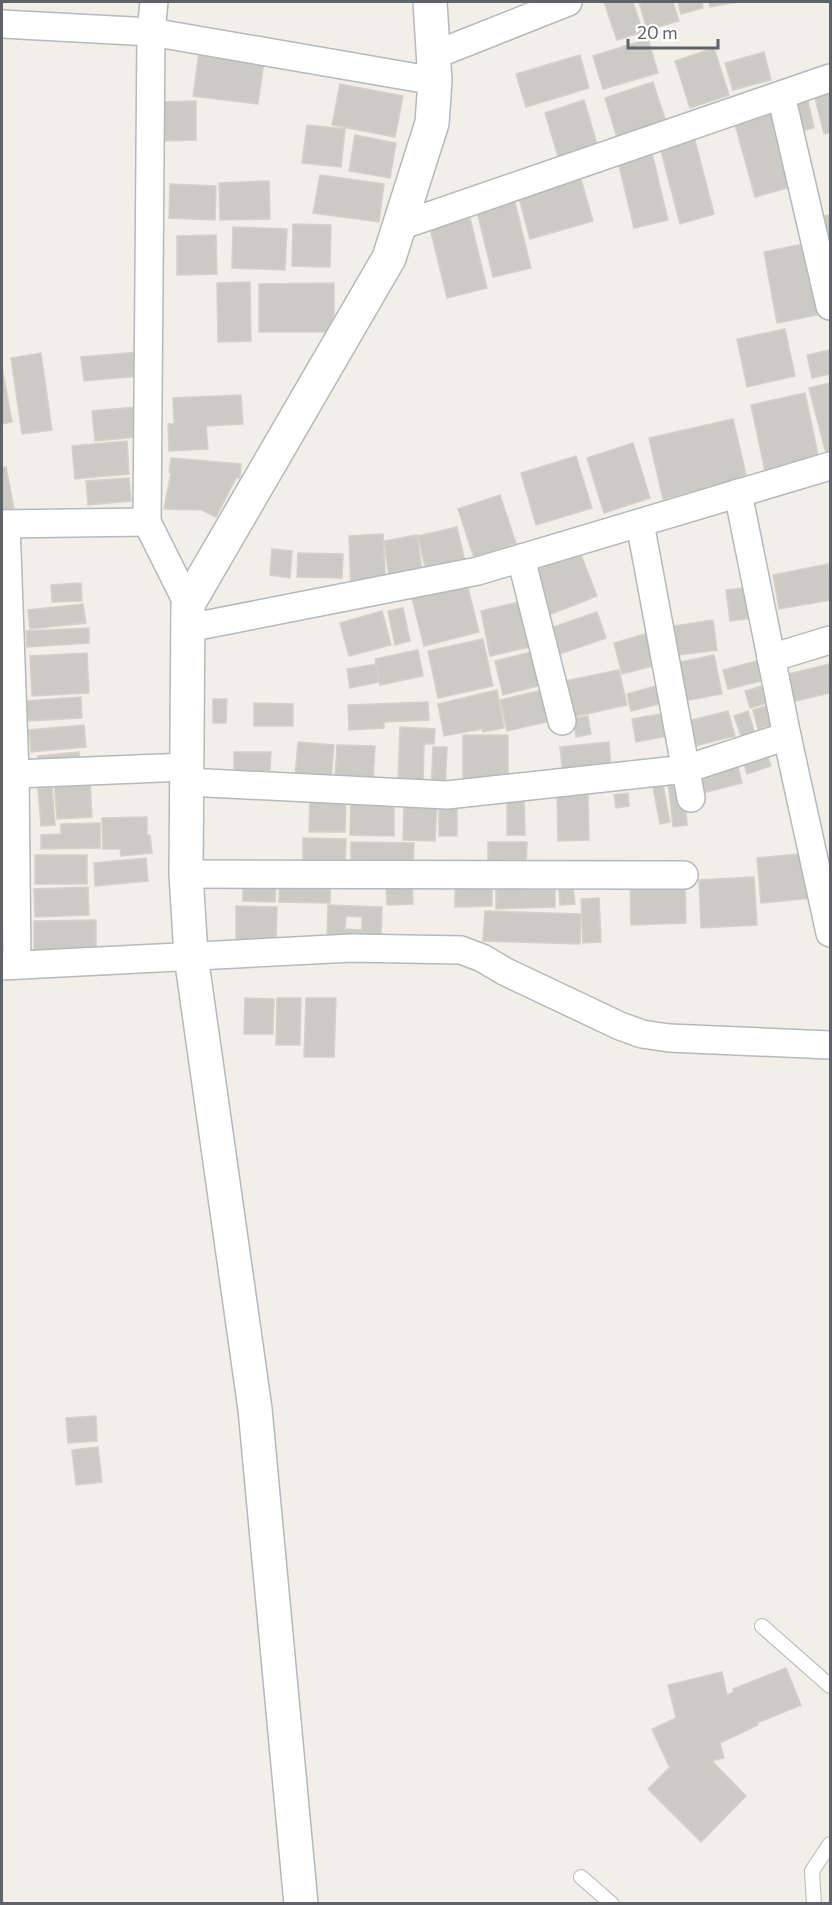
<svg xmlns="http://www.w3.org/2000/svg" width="832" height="1905" font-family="Commissioner,sans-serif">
  <rect width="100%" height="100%" fill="#f1efe8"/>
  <g fill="#cccac5" stroke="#d6d1c6" stroke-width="1.5" fill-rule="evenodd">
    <path d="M604 2H633L643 32 617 40Z"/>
    <path d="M639 2H673L679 21 647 30Z"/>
    <path d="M678 2H702L703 8 681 14Z"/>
    <path d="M709 2H737L710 7Z"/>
    <path d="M648 39 658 73 603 89 593 56Z"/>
    <path d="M714 48 729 95 690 108 675 61Z"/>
    <path d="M764 52 771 80 733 90 725 63Z"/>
    <path d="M199 53 264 62 258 104 193 96Z"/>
    <path d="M580 55 589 88 526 107 516 74Z"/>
    <path d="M653 82 668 128 619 144 605 98Z"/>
    <path d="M340 84 403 96 395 137 332 125Z"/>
    <path d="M830 89V133L824 134 814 94Z"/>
    <path d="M584 100 599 151 560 163 545 113Z"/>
    <path d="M196 101V140L161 141 160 102Z"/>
    <path d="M808 101 814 128 792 133 786 106Z"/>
    <path d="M773 105 795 186 755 197 733 117Z"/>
    <path d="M307 125 345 129 341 167 302 163Z"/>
    <path d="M693 133 714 214 680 224 659 143Z"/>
    <path d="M355 135 396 143 390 178 349 171Z"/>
    <path d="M651 149 668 220 634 228 617 157Z"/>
    <path d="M320 175 384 184 379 222 313 213Z"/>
    <path d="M580 176 593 221 530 239 518 194Z"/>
    <path d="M269 181 270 219 220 220 219 183Z"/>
    <path d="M170 184 216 186 215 220 169 218Z"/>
    <path d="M513 194 531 268 493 277 475 203Z"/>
    <path d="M469 214 487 288 447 298 429 224Z"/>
    <path d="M830 215V252L814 218Z"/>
    <path d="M293 224 331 225 330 267 292 266Z"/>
    <path d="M233 227 287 229 285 270 232 268Z"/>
    <path d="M216 235 217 274 177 275V236Z"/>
    <path d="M803 244 817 315 777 323 764 252Z"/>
    <path d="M250 282 251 341 218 342 217 283Z"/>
    <path d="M334 283V332H259V284Z"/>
    <path d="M785 329 795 376 747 387 737 339Z"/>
    <path d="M830 350V374L812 378 807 355Z"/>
    <path d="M139 352 140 376 84 381 81 357Z"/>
    <path d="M41 353 52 430 22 434 11 358Z"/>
    <path d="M2 367 12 422 2 424Z"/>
    <path d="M830 383V460L828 461 809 388Z"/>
    <path d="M805 393 820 464 766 476 751 405Z"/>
    <path d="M241 395 243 424 206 426 208 449 169 451 168 424H174L173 398Z"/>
    <path d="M135 407 138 437 95 441 92 411Z"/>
    <path d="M733 419 747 479 663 499 649 438Z"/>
    <path d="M127 441 129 474 75 479 72 446Z"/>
    <path d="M633 443 650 498 604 513 587 458Z"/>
    <path d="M576 456 592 508 536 525 521 473Z"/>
    <path d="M171 458 241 464 240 478H236L216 517 202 510 164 509 171 473 169 472Z"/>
    <path d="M6 467 15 514 2 516V468Z"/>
    <path d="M129 478 131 501 88 505 86 481Z"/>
    <path d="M500 495 516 543 474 558 458 509Z"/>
    <path d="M457 527 466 566 427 576 418 536Z"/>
    <path d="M383 534 386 588 351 590 349 536Z"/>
    <path d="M417 535 423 578 390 583 384 541Z"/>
    <path d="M272 549 292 551 290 578 270 575Z"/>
    <path d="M580 552 597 596 544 617 527 573Z"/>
    <path d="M298 553 343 554 342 578 297 577Z"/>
    <path d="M828 564 830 581V600L779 609 773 575Z"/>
    <path d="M81 583 82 601 52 602 51 585Z"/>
    <path d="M467 584 479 632 424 646 412 598Z"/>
    <path d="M750 587 754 618 730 621 726 590Z"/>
    <path d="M527 600 538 645 490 656 481 611Z"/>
    <path d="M83 604 86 623 30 629 28 610Z"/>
    <path d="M403 608 410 641 395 645 388 611Z"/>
    <path d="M382 611 391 645 349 656 340 623Z"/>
    <path d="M597 612 606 638 554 656 545 630Z"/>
    <path d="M713 620 717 650 672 656 668 627Z"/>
    <path d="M89 628V643L27 647 26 631Z"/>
    <path d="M652 632 661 664 622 674 614 643Z"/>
    <path d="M483 639 493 686 438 698 428 651Z"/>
    <path d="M418 650 423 676 380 685 375 659Z"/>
    <path d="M540 650 549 683 503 695 495 661Z"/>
    <path d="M87 653 89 693 32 696 30 656Z"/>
    <path d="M714 655 722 694 679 702 671 664Z"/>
    <path d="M764 659 769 679 728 689 723 670Z"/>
    <path d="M376 664 379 682 350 688 347 669Z"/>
    <path d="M830 664V693L791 702 784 675Z"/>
    <path d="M619 670 627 705 573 717 565 681Z"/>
    <path d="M659 685 663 703 631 711 627 694Z"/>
    <path d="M766 685 771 702 750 708 745 691Z"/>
    <path d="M547 689 555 720 507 731 500 700Z"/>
    <path d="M497 690 504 728 483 732 482 729 444 736 438 704Z"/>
    <path d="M81 697 82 718 28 721 26 701Z"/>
    <path d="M213 699H227L226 723H213Z"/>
    <path d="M428 702 429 720 384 722V728L349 730 348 705Z"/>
    <path d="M254 703 293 704V726H254Z"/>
    <path d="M769 705 775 724 758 729 753 710Z"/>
    <path d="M728 711 735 736 690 747 684 722Z"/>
    <path d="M748 711 758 743 745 748 734 716Z"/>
    <path d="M670 712 674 735 636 742 632 719Z"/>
    <path d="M588 716 591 734 576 737 573 719Z"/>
    <path d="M84 725 86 747 31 752 29 730Z"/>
    <path d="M400 727 435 729 434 744H424L423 784 398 783Z"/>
    <rect x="463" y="735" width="45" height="49"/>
    <path d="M298 742 334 745 331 780 295 777Z"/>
    <path d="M609 742 611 770 563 775 560 747Z"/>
    <path d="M337 745 375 746 373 781 335 779Z"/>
    <path d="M433 747H447L445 790H431Z"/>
    <path d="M766 750 771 766 747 774 742 758Z"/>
    <path d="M79 752 80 765 39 769 38 756Z"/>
    <path d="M234 752H271L270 771 234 770Z"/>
    <path d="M736 759 742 783 699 794 693 770Z"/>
    <path d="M90 779 92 817 57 819 54 782Z"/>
    <path d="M684 781 687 825 673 827 668 783Z"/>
    <path d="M663 785 670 822 660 824 653 787Z"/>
    <path d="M52 787 55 825 41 826 38 788Z"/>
    <path d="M628 793 629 806 616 808 614 795Z"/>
    <path d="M588 794 589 840 558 841 557 795Z"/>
    <path d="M310 795 346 796 345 832H309Z"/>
    <path d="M507 796H524L525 835H507Z"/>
    <path d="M457 798V836H439V799Z"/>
    <path d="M351 799 394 800V836L350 835Z"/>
    <path d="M404 800 437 801 435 841 403 840Z"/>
    <path d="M147 817V835H150L152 853 121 856 120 849H103L102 818Z"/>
    <path d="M100 823V848L41 849V835L61 834V824Z"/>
    <path d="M303 838 346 839 345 869H303Z"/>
    <path d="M351 842 414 843 413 869 351 867Z"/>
    <path d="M488 842H527L526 869H488Z"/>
    <path d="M808 853 812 898 761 903 757 858Z"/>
    <rect x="35" y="855" width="52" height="29"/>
    <path d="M146 858 148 881 95 886 94 863Z"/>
    <path d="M280 875 331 876 330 903 279 902Z"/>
    <path d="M243 876 276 877 275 902 243 901Z"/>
    <path d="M555 877V907L496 909V879Z"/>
    <path d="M572 877 575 904 560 905 558 878Z"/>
    <path d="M754 877 757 925 701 928 699 880Z"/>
    <path d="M412 879 413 904 387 905 386 881Z"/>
    <path d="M455 879H492V906L455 907Z"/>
    <path d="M685 881 686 923 631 925 630 882Z"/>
    <path d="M88 887 89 915 35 917 34 889Z"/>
    <path d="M599 898 601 942 583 943 581 899Z"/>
    <path d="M328 905 382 907 381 937 327 936ZM346 916 362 917V930L345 929Z"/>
    <path d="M236 906 277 907 276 944 236 943Z"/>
    <path d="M485 911 581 914 580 944 483 941Z"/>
    <path d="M96 920V951L34 952V921Z"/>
    <path d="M245 998 274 999 273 1034H244Z"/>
    <path d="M277 998H301L300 1045H276Z"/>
    <path d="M306 998H336L334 1057H304Z"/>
    <path d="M96 1416 97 1441 68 1443 66 1418Z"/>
    <path d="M98 1447 102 1482 76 1485 72 1450Z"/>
    <path d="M786 1668 801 1705 757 1723 758 1725 720 1743 724 1758 712 1761 746 1796 701 1842 648 1789 672 1765 669 1766 652 1729 676 1718 668 1685 722 1672 727 1695 734 1692 733 1689Z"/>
  </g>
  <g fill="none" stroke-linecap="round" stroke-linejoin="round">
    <defs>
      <g id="service">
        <path d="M762 1626 830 1686"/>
        <path d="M581 1877 612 1904"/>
        <path d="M814 1904 812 1871 830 1844"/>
      </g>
      <g id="minor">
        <path d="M2 24 151 32 435 81"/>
        <path d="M432 56 568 2"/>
        <path d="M781 95 830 306"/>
        <path d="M400 226 830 78"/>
        <path d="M738 493 787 736 830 933"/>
        <path d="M147 522 188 604"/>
        <path d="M640 523 691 798"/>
        <path d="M2 524 147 522 151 32 154 2"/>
        <path d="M6 524 15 774 17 965"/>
        <path d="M521 558 562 721"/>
        <path d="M188 628 478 571 830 466"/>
        <path d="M771 658 830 640"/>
        <path d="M15 774 186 767"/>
        <path d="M187 782 447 795 686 769 787 736"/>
        <path d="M186 874 684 875"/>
        <path d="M2 966 352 948 461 950 482 958 506 972 620 1026 642 1034 669 1038 830 1045"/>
      </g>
      <path id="tertiary" d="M301 1904 255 1409 191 956 186 874 188 604 389 258 432 123 435 81 430 2"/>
    </defs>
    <use href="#service" stroke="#b5b8bc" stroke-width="16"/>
    <use href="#minor" stroke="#b5b8bc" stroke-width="30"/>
    <use href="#tertiary" stroke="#b5b8bc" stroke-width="36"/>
    <use href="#service" stroke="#fff" stroke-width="14"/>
    <use href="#minor" stroke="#fff" stroke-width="27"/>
    <use href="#tertiary" stroke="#fff" stroke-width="33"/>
  </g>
  <rect width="832" height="1905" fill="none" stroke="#5f6368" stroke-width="6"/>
  <path d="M628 39v9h90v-9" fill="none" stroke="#5f6368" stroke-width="3"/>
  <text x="637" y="39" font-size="18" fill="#5f6368" stroke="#ffffff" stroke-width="4.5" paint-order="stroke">20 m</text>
</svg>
